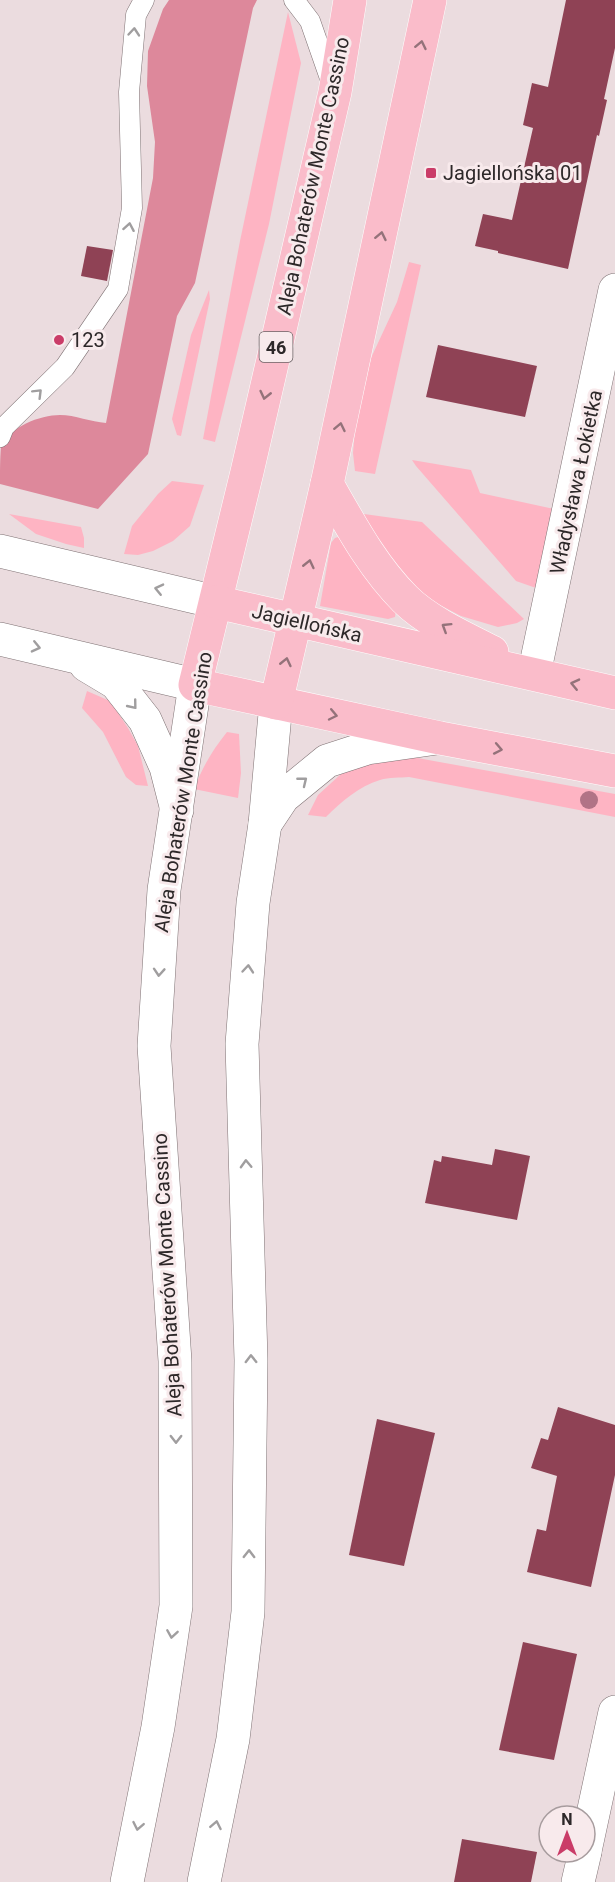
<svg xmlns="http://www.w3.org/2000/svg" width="615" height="1882" font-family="Roboto,sans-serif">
  <rect width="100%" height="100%" fill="#ebdcdf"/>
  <g fill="#feb4c3">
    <path d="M288 12 301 63 269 224 215 442 203 439 240 241Z"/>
    <path d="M409 262 421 265 375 474 355 471 353 453 355 429 371 358 397 302Z"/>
    <path d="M209 290 210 299 181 436 177 435 172 419 191 335Z"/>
    <path d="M412 460 471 470 480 493 554 509 536 588 516 581 416 466Z"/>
    <path d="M172 481 204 485 190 526 173 541 153 551 138 555 124 554 132 526 158 494Z"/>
    <path d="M9 514 81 527 84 538V548L66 544 36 534Z"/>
    <path d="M364 514 422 522 524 619 517 623 498 627 461 616 436 603 415 588 375 539Z"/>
    <path d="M338 537 345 540 396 608 395 617 388 619 320 606 331 543 335 538Z"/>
    <path d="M87 691 110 701 128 728 138 746 148 786 136 785 126 777 103 732 82 708Z"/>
    <path d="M227 732 239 734 241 773 238 798 194 789C203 766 212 751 227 732Z"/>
    <path d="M412 757 615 794V817L409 777C400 778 389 777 380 780 359 786 341 802 326 817L308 815 318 795 341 774 376 759Z"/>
  </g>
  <path fill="#dd889b" d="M169 0H257L253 8 195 283 177 316 148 454 98 509 0 484C0 473 0 457 1 447 9 427 40 415 60 415 75 415 91 422 106 423L153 178 155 142 147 86 148 51 163 9Z"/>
  <g fill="#8f4255">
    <path d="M566 0H615V48L604 99 607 100 599 136 597 135 568 269 498 253V251L475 246 483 214 512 220 533 128 523 125 532 83 548 87Z"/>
    <path d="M87 246 113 250 107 281 81 276Z"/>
    <path d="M438 345 537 366 525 417 426 397Z"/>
    <path d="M495 1149 530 1156 517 1220 425 1203 434 1160 441 1162 442 1156 492 1165Z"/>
    <path d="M558 1407 615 1425V1475L591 1587 527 1572 537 1529 546 1531 557 1476 531 1468 541 1438 548 1440Z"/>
    <path d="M377 1419 435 1433 404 1566 349 1555Z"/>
    <path d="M523 1642 577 1654 554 1760 499 1750Z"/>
    <path d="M462 1839 537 1852 531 1882H454Z"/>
  </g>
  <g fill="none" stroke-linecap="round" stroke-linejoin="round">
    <defs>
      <g id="service">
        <path d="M294 0 310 21 332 84"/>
        <path d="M0 437 4 427 65 367 118 289 132 208 129 92 136 15 144 0"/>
      </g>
      <g id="minor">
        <path d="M534 674 615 290"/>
        <path d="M585 1851 615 1712"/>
        <path d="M578 1882 585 1852"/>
      </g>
      <g id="tertiary">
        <path d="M0 551 216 602"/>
        <path d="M0 639 195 685"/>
        <path d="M86 665 116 683 145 720 166 767 177 810"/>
      </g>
      <g id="secondary">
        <path d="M265 824 283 797 327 761 367 748 437 738"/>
        <path d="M127 1882 158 1727 176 1606 175 1361 154 1046 164 890 195 685"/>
        <path d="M204 1882 233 1739 248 1612 251 1360 242 1044 253 903 265 824 276 703"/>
      </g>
      <g id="primary">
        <path d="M350 0 335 92 247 472 195 685 440 738 615 771"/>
        <path d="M327 484C350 524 372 566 405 599 427 621 464 638 492 652"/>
        <path d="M216 602 615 693"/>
        <path d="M276 703 327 484 430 0"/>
      </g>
    </defs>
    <use href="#service" stroke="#7f7274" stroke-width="21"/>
    <use href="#minor" stroke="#7f7274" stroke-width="34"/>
    <use href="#tertiary" stroke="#7f7274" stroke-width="34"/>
    <use href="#secondary" stroke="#7f7274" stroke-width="34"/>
    <use href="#primary" stroke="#fff" stroke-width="34"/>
    <use href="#service" stroke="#fff" stroke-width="20"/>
    <use href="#minor" stroke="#fff" stroke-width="33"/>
    <use href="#tertiary" stroke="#fff" stroke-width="33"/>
    <use href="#secondary" stroke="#fff" stroke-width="33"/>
    <use href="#primary" stroke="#fabcca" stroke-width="33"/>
  </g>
  <circle fill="#b17386" cx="589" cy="800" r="9"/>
  <defs><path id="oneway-chevron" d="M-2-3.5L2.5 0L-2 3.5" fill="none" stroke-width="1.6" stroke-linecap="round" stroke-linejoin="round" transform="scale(1.5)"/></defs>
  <g stroke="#a09e9f">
    <use href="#oneway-chevron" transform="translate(134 32) rotate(-85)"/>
    <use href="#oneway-chevron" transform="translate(129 227) rotate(-80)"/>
    <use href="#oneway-chevron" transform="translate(38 393) rotate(-45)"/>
    <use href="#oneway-chevron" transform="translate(159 589) rotate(-167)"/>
    <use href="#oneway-chevron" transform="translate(36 647) rotate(13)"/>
    <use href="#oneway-chevron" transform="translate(133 705) rotate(51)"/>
    <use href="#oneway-chevron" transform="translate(303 781) rotate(-39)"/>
    <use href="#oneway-chevron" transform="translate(248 969) rotate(-85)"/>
    <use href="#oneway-chevron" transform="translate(159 972) rotate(94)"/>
    <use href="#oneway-chevron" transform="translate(246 1164) rotate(-92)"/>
    <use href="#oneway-chevron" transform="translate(251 1359) rotate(-91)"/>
    <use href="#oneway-chevron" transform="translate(176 1439) rotate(90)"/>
    <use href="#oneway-chevron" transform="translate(249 1554) rotate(-89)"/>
    <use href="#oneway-chevron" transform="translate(172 1634) rotate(99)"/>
    <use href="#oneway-chevron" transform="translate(216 1825) rotate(-79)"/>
    <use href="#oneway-chevron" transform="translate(138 1826) rotate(101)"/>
  </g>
  <g stroke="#94727a">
    <use href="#oneway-chevron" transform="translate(421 45) rotate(-78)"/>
    <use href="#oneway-chevron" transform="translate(381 236) rotate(-78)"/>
    <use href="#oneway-chevron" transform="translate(265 395) rotate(103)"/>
    <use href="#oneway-chevron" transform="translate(340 427) rotate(-78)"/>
    <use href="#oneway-chevron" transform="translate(309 564) rotate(-77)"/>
    <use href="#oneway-chevron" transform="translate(446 627) rotate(-148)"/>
    <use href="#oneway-chevron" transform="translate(286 662) rotate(-77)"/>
    <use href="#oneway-chevron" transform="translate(575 684) rotate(-167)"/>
    <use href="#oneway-chevron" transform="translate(333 715) rotate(12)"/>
    <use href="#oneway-chevron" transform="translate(498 749) rotate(11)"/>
  </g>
  <g fill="#ca3c68" stroke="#f8eaec" stroke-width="2">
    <rect x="425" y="167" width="12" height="12" rx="3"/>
    <circle cx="59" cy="340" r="6"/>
  </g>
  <g text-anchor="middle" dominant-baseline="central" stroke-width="6" stroke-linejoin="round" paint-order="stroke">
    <rect fill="#f8eaec" stroke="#6a6264" stroke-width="1.5" x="259.5" y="332" width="33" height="30" rx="4.5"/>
    <g font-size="18" font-weight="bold" fill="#2d2829">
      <text x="276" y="347">46</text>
    </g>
    <g font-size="20" fill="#2d2829" stroke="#f8eaec" text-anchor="start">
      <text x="443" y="173">Jagiellońska 01</text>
      <text x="71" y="340">123</text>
    </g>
    <g font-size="20" fill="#2d2829" stroke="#f8eaec">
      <text transform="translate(313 176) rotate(-78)">Aleja Bohaterów Monte Cassino</text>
      <text transform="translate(576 482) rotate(-78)">Władysława Łokietka</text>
      <text transform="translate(307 623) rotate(13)">Jagiellońska</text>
      <text transform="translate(183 792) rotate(-81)">Aleja Bohaterów Monte Cassino</text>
      <text transform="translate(167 1275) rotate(-93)">Aleja Bohaterów Monte Cassino</text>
    </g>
  </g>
  <g transform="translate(567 1834)"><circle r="28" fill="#f8eaec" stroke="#a79c9e" stroke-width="1.5"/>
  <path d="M0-4.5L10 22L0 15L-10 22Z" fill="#ca3c68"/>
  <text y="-9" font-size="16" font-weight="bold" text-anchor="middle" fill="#2d2829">N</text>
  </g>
</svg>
